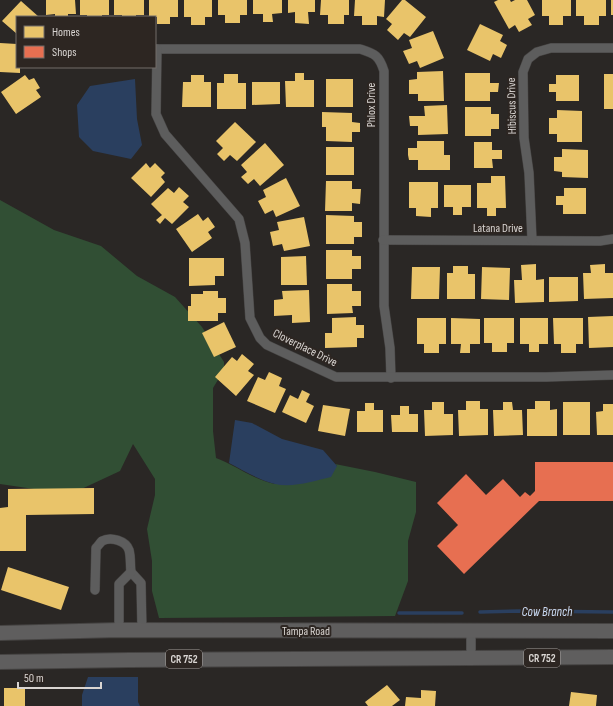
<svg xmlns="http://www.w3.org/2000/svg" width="613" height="706" font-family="'Sofia Sans Condensed',sans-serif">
  <rect width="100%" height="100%" fill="#2a2725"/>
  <path fill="#314f34" d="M0 200 54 230 101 246 137 276 175 297 202 327 224 362V370L213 388V431L216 458C235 465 254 480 275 484 281 485 327 469 337 466L335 464 375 472 416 482V512L408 541V581L395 616 159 618 152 591V561L147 529 155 495V479L133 444 120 471 75 492 34 489 0 484Z"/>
  <g fill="#2a3f5f">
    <path d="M135 79 137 119 142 145 131 159 93 151 79 137 77 105 90 86Z"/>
    <path d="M235 420 252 423 282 439 323 450 337 466 331 477C314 481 293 488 275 484 259 480 244 471 229 463Z"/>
    <path d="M88 677H138V702L140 706H82V695Z"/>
  </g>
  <g fill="#e9c46a">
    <path d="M46 0H75L76 14H68V17H55V14L46 15Z"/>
    <path d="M80 0H109V15H102V17H87V15H80Z"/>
    <path d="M114 0H144V15H136V17H122V15H114Z"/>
    <path d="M149 0H178V17H170V24H157V17H149Z"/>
    <path d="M184 0H212V17H205V25H191V17H184Z"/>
    <path d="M218 0H247V15H240V23H225V15H218Z"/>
    <path d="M253 0H282V13L272 14 273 22H263V14H253Z"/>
    <path d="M288 0H315V12H308L309 24 295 23V12L288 13Z"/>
    <path d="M321 0H349V15H344V24H328V15H320Z"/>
    <path d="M355 0H385L384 17 377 16V25H362V16H354Z"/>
    <path d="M402 0H405L426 17 410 37 404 33 398 40 387 30 392 24 386 19Z"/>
    <path d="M498 0H510L511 2 515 0H527L535 15 528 19 532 25 519 32 515 25 509 29 494 2Z"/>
    <path d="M542 0H571V16H563V25H549V16H542Z"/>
    <path d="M576 0H606V16H599V25H584V16H576Z"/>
    <rect x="611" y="0" width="2" height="15"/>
    <path d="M21 1 39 17H17V34L2 21Z"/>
    <path d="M480 24 503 35 500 41 507 45 501 58 493 54 490 61 467 50Z"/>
    <path d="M433 31 444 58 420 68 417 61 409 64 403 51 412 48 409 40Z"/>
    <path d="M0 43 17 44V67H20V73L0 72Z"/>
    <path d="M443 71 444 101H418V94H409V80L417 79V72Z"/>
    <path d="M295 73H304V80H314V107H286L285 81H295Z"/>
    <path d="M465 73H490V83H499L498 92H490V101H465Z"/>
    <path d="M224 74H238V83H246V109H217V83H224Z"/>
    <rect x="604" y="74" width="9" height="35"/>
    <path d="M25 75 29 80 34 78 40 88 36 90 41 97 16 114 1 92Z"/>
    <path d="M191 75H204V82H211V107H182L183 82H191Z"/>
    <path d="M556 75H579V101H556V92H549V84H556Z"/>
    <rect x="326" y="79" width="27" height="28"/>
    <path d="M252 82H280V104L252 105Z"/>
    <path d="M447 105 448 134 418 135V126H410L409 116H425L424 106Z"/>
    <path d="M465 107H491V114H499V129H491V136H465Z"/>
    <path d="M557 110 582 111V142H557V134H549V118H557Z"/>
    <path d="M322 112 352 113V122L360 123V132H352V142L326 141V127H322Z"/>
    <path d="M235 122 256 142 237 161 230 155 224 161 217 154 223 148 216 141Z"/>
    <path d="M417 141H444V155H450V170H418V160H409L408 155V148H417Z"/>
    <path d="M474 142H492V150H502V159H492L493 168H474Z"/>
    <path d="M265 143 284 165 260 186 254 179 248 184 241 177 247 172 241 165Z"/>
    <rect x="326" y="147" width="28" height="28"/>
    <path d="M562 149 588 150V178L562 177V172L554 171V157H562Z"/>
    <path d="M146 163 150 168 155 163 165 173 161 177 165 182 151 197 131 178Z"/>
    <path d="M491 176H505L506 208H496V216H487V208H477V183H491Z"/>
    <path d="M286 178 300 206 276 217 273 210 265 214 258 201 266 197 263 190Z"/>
    <path d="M326 181H352V189H361L360 204 352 203V211H325Z"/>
    <path d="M409 182H438V208H431V217L416 216V208H409Z"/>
    <path d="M444 185H471V207H462V215H453V207H444Z"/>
    <path d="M179 187 189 196 183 202 189 207 172 224 165 218 160 224 156 220 162 215 151 204 168 188 174 193Z"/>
    <path d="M564 188H586V214H563V205H556V196H564Z"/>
    <path d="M198 214 203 221 208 217 215 227 208 232 212 238 192 252 176 229Z"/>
    <path d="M326 215 354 216V222H362V237H354V244H326Z"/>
    <path d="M304 217 310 246 284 251 282 244 273 246 270 232 279 230 277 222Z"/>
    <path d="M326 250H352V256H361V269H352V279H326Z"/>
    <path d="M306 256 307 285H281V257Z"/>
    <path d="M189 258H224V276H215V285L189 286Z"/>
    <path d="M536 264V280L544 279V302L515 303 514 280H522L521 265Z"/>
    <path d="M605 264V273H613V298L584 299 583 273H591L590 265Z"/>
    <path d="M453 266H468V274H475V299H447V273H453Z"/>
    <path d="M412 267H440L439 299H411Z"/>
    <path d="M482 267 510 268 509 300 481 299Z"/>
    <path d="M549 277H578V301L549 302Z"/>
    <path d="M327 284H352V291H361V306H352L353 313 327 314Z"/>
    <path d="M309 290 310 322 292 323V315L274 316V300L283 299 282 291Z"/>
    <path d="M203 291H218V298H226V313H218V321H188V306H191V294H203Z"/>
    <path d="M613 316V347L589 348 588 317Z"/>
    <path d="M356 317V325H364V338H357V347L325 348V333H332V318Z"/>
    <path d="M417 318H446V344H439V353H424V344H417Z"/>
    <path d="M451 318 480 319V344H470V353H460L461 344H451Z"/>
    <path d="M484 318H514V343H507V352H492V343H484Z"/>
    <path d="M520 318H548V344H539V352H529V344H520Z"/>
    <path d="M553 318H583V344H576V353H561V344H554Z"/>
    <path d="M224 322 236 347 214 357 202 333Z"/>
    <path d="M242 354 254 364 248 371 254 375 236 396 215 377 232 357 237 361Z"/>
    <path d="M269 372 282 378 279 386 286 389 275 413 247 401 258 377 265 380Z"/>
    <path d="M302 390 310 394 306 402 314 406 306 423 282 412 290 395 298 399Z"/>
    <path d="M466 401H480V409H488V435L459 436 458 410H466Z"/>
    <path d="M535 401H550V410L557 409V436H527V409H535Z"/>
    <path d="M432 402H444V414H453V435L425 436 424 410H432Z"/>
    <path d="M503 402H512L513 410H522L523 435 494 436 493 410H503Z"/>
    <rect x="563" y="402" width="27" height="33"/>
    <path d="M365 403H374V410H383V432H357V411H365Z"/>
    <path d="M603 404H613V435H597L596 412 603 411Z"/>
    <path d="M323 405 350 409 345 436 318 431Z"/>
    <path d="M400 406H409V414H418V432H392L391 415H400Z"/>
    <path d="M94 488V514L26 515V551H0V508L8 507V489Z"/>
    <path d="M8 567 69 587 61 610 1 590Z"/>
    <path d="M387 685 400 700 392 706H368L365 702Z"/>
    <rect x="4" y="688" width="21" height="18"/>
    <path d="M421 690 436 691 435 706H405L406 697 421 698Z"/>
    <path d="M571 692 597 695 596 706H569Z"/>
  </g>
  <path fill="#e76f51" d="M535 462H613V501H539L464 574 437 546 458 525 437 503 466 474 486 495 503 479 520 497 525 492 530 496 535 491Z"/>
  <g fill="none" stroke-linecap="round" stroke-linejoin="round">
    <g stroke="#2a3f5f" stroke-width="3.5">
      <path d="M480 612 521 611 613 612"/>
      <path d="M399 613H462"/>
    </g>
    <defs>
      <g id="minor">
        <path d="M155 49H360C375 54 379 55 384 71V306L390 348 391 378"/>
        <path d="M157 49 156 114 165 134 239 219 245 243 250 318 260 338 267 345 336 377H546L613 375"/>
        <path d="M383 240 600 241 613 239"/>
        <path d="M532 240 529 173 524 138 523 72 528 59 537 52 551 48H613"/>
        <path d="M95 590 96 548C98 546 100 543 102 541 111 536 126 541 129 550 131 557 130 565 131 572L141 583 142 630"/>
        <path d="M119 630V584L131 572"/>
        <path d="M471 631V658"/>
      </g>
      <g id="primary">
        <path d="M0 633 119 630 613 631"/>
        <path d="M0 662 129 660 613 657"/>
      </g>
    </defs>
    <use href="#minor" stroke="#454342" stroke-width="10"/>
    <use href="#primary" stroke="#454342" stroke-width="16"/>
    <use href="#minor" stroke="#5d5d5d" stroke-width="9"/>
    <use href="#primary" stroke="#5f5e5e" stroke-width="14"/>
  </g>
  <g text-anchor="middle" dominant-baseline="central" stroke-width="4" stroke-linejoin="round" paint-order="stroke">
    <g fill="#2d2622" stroke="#a5a09d" stroke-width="1">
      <rect x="524" y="649" width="36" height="18" rx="3"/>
      <rect x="166" y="650" width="36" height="18" rx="3"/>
    </g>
    <g font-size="11" font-weight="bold" fill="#d9d5d2">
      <text x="542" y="658">CR 752</text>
      <text x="184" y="659">CR 752</text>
    </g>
    <g font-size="12" fill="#d9d5d2" stroke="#2d2622">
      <text transform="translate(371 105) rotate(-90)">Phlox Drive</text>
      <text transform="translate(512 106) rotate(-91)">Hibiscus Drive</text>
      <text x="498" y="228">Latana Drive</text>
      <text transform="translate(305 348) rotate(26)">Cloverplace Drive</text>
      <text x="306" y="631">Tampa Road</text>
    </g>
    <g font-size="13" font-style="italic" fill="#cadbf4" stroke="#2d2622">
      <text x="547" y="612">Cow Branch</text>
    </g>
  </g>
  <rect x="16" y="16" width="140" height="52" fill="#2d2622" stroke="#726c68"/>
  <rect x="24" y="26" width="20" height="12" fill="#e9c46a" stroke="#726c68"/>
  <text x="52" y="36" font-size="12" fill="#d9d5d2">Homes</text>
  <rect x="24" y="46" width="20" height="12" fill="#e76f51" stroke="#726c68"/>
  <text x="52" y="56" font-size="12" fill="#d9d5d2">Shops</text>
  <path d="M18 682v6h83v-6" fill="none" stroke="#d9d5d2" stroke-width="2"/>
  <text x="24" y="682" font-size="12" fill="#d9d5d2" stroke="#2d2622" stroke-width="3" paint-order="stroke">50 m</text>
</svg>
